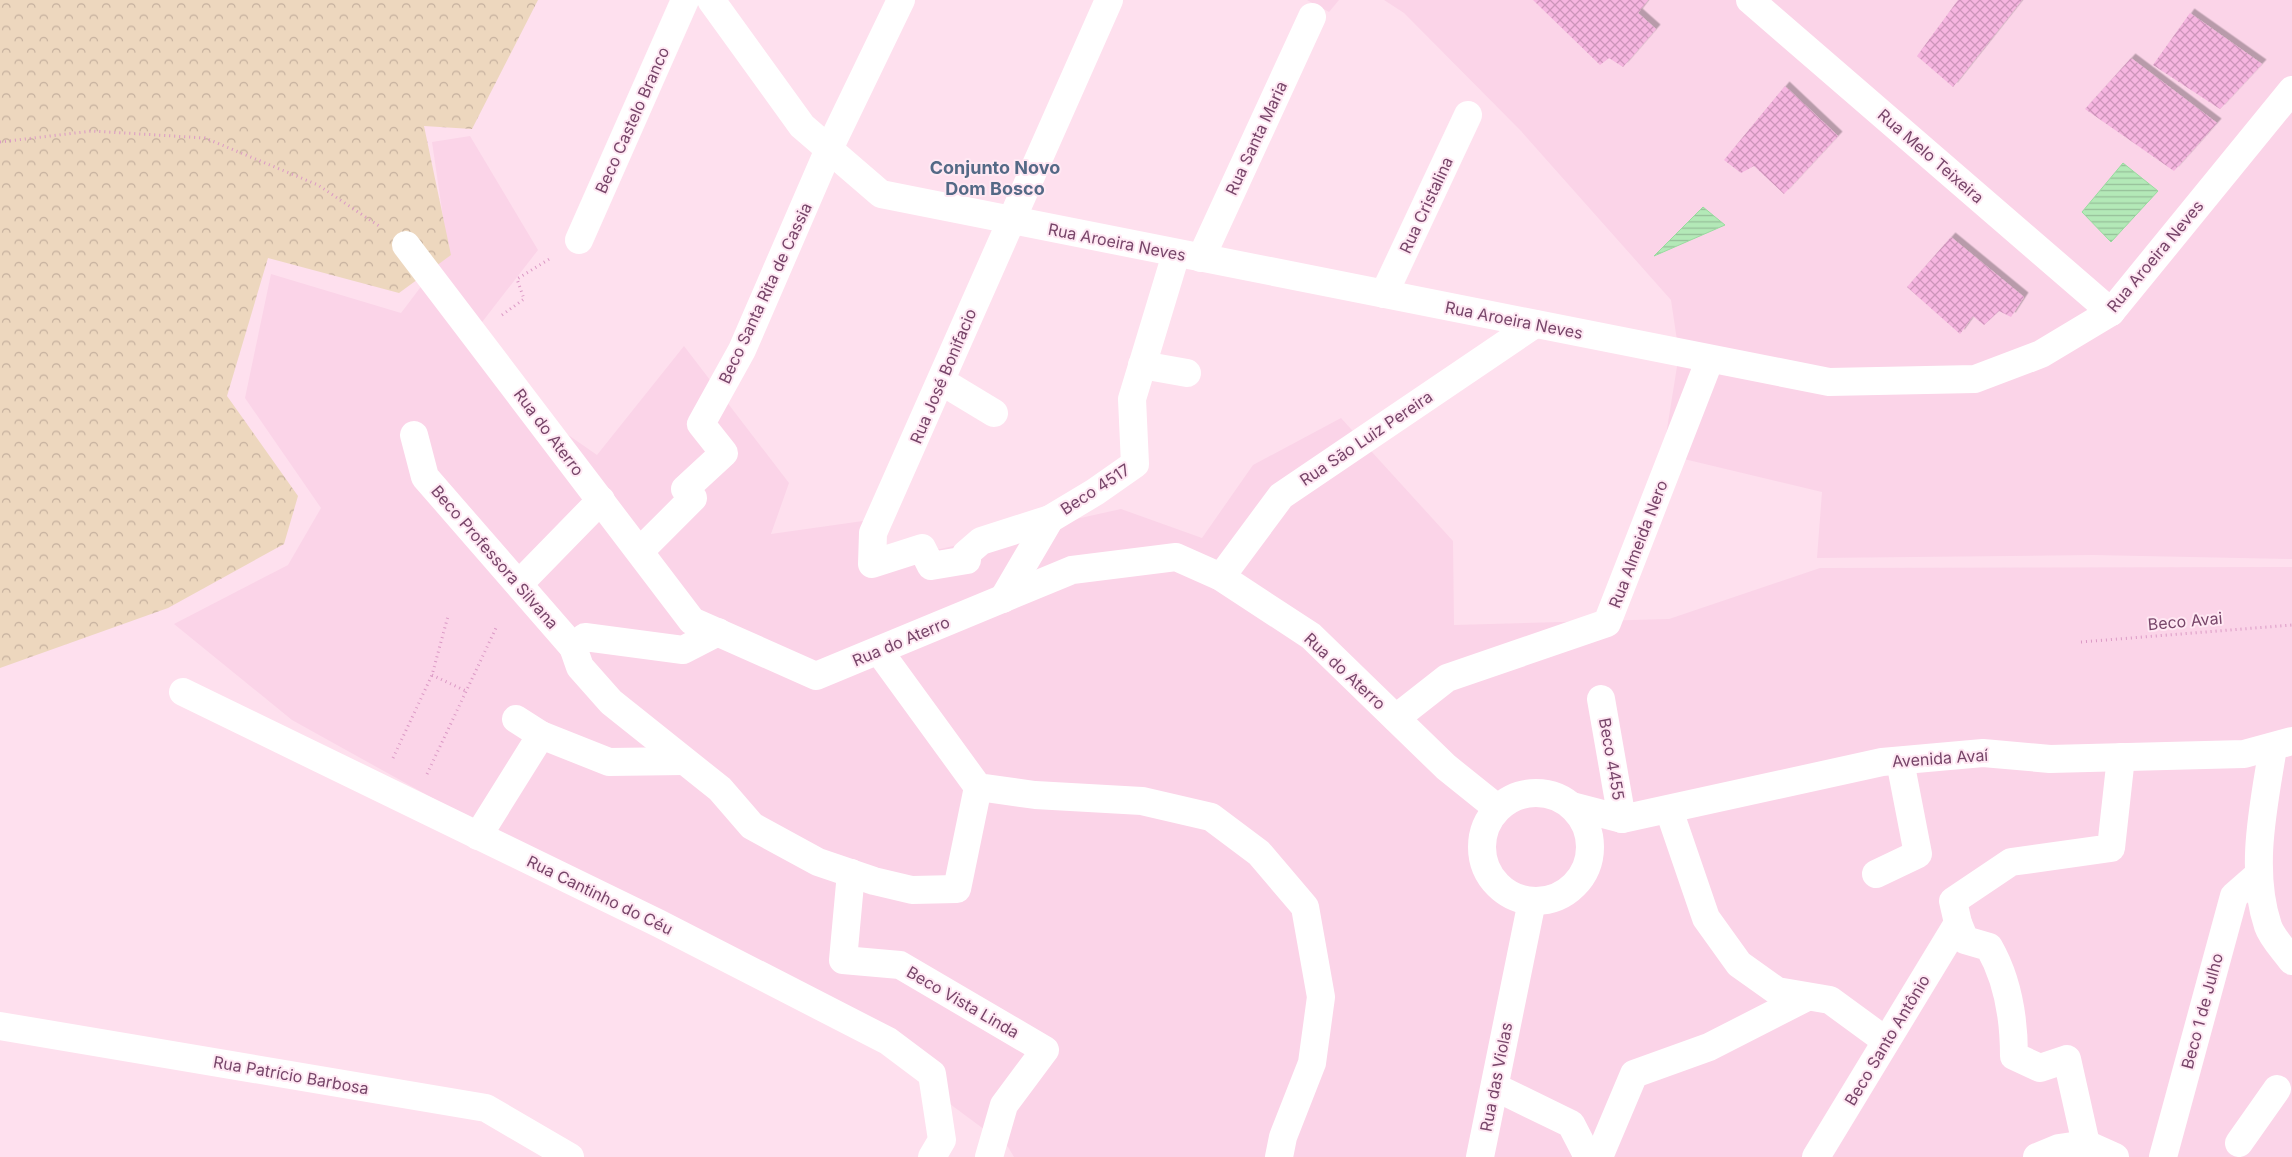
<svg xmlns="http://www.w3.org/2000/svg" width="2292" height="1157" font-family="Inter,sans-serif">
  <defs>
    <pattern id="forest-crowns" width="20" height="18" patternUnits="userSpaceOnUse" patternTransform="scale(1.25)"><rect width="20" height="18" fill="#edd7be"/><path d="M2 6a3 3 0 1 1 6 0M12 15a3 3 0 1 1 6 0" fill="none" stroke="#c5b09e"/></pattern>
    <pattern id="water-rules" width="6" height="5" patternUnits="userSpaceOnUse" patternTransform="scale(1.25)"><rect width="6" height="5" fill="#b3e9b7"/><path d="M0 2.5h6" fill="none" stroke="#96bf99"/></pattern>
    <pattern id="building-cross-hatch" width="8" height="8" patternUnits="userSpaceOnUse" patternTransform="scale(1.25)"><rect width="8" height="8" fill="#f6b5e0"/><path d="M0 0l8 8M0 8l8-8" fill="none" stroke="#cc95ba"/></pattern>
    <filter id="shadow"><feDropShadow dx="4.5" dy="-4.5" stdDeviation="0" flood-color="#0004"/></filter>
  </defs>
  <rect width="100%" height="100%" fill="#fee0ee"/>
  <g fill="#fbd4e8">
    <path d="M1307 0H1339L1329 12Z"/>
    <path d="M1384 0H2292V559L2093 555 1817 558 1822 492 1663 454 1679 354 1671 300 1521 131 1404 13Z"/>
    <path d="M470 136 538 250 469 339 508 393 597 455 684 346 789 483 771 534 870 520 872 564 1121 509 1202 538 1253 465 1341 418 1453 541 1454 625 1669 619 1820 568 2292 567V1157H1014L1008 1147 850 1030 292 720 174 624 288 565 321 508 245 398 271 274 401 313 448 251 432 142Z"/>
  </g>
  <path fill="url(#forest-crowns)" d="M0 0H538L472 129 424 126 451 255 399 293 268 258 227 396 298 496 284 544 168 608 0 668Z"/>
  <g fill="url(#water-rules)" stroke="#98dc9f">
    <path d="M2123 163 2158 191 2111 242 2082 212Z"/>
    <path d="M1703 207 1725 225 1654 256Z"/>
  </g>
  <g fill="url(#building-cross-hatch)" filter="url(#shadow)">
    <path d="M1533 0H1648L1638 13 1656 29 1623 67 1609 58 1600 65Z"/>
    <path d="M1958 0H2022L1953 87 1917 56Z"/>
    <path d="M2190 13 2262 64 2220 109 2153 65Z"/>
    <path d="M2131 58 2217 123 2174 171 2085 109Z"/>
    <path d="M1785 86 1838 136 1784 194 1754 166 1741 173 1724 160Z"/>
    <path d="M1951 237 2024 297 2011 317 1999 311 1984 325 1973 316 1960 334 1907 287Z"/>
  </g>
  <g fill="none" stroke-linecap="round" stroke-linejoin="round">
    <g stroke="#db99c5" stroke-width="3" stroke-dasharray="1 4" stroke-linecap="butt">
      <path d="M0 142 92 131 205 138 318 185 379 226"/>
      <path d="M502 315 524 299 517 279 551 258"/>
      <path d="M2081 642 2292 625"/>
      <path d="M432 675 468 692"/>
      <path d="M393 758 432 675 448 616"/>
      <path d="M427 774 496 628"/>
    </g>
    <g stroke="#fff" stroke-width="28">
      <path d="M711 0 802 126 881 194 1829 382 1975 379 2041 354 2111 312 2292 90"/>
      <path d="M1750 0 2111 312"/>
      <path d="M579 240 685 0"/>
      <path d="M406 245 692 621 816 676 1072 570 1176 557 1221 577 1311 636 1446 767 1497 808"/>
      <path d="M1201 258 1312 17"/>
      <path d="M1384 294 1468 115"/>
      <path d="M1142 365 1187 373"/>
      <path d="M941 381 994 413"/>
      <path d="M414 435 425 477 573 647"/>
      <path d="M1050 519 981 541 966 554 967 560 931 566 922 548 872 564 873 533 1109 0"/>
      <path d="M640 551 693 498 685 489 724 453 701 424 742 350 829 149 901 0"/>
      <path d="M1221 577 1281 496 1535 324"/>
      <path d="M519 584 601 500"/>
      <path d="M1003 599 1050 519 1095 492 1135 464 1132 399 1176 254"/>
      <path d="M718 632 683 650 585 637 573 647 580 667 611 702 720 789 752 826 818 862 874 881 912 890 957 889 978 787"/>
      <path d="M879 651 978 787 1035 795 1142 801 1211 817 1259 853 1305 907 1321 997 1312 1063 1283 1137 1279 1157"/>
      <path d="M183 692 658 923 888 1041 932 1074 942 1140 932 1157"/>
      <path d="M1601 699 1622 819"/>
      <path d="M1396 718 1447 678 1607 623 1710 359"/>
      <path d="M516 719 541 735 609 762 684 761"/>
      <path d="M2273 747C2264 805 2249 869 2268 926 2272 938 2285 951 2292 961"/>
      <circle cx="1536" cy="847" r="54"/>
      <path d="M1572 806 1622 819 1882 762 1983 753 2050 759 2244 754 2292 741"/>
      <path d="M1669 810 1706 918 1739 964 1777 991 1830 1000 1886 1041"/>
      <path d="M478 836 541 735"/>
      <path d="M851 873 843 960 900 965 1045 1050 1004 1105 989 1157"/>
      <path d="M1876 874 1918 854 1900 761"/>
      <path d="M0 1026 486 1108 570 1157"/>
      <path d="M1495 1087 1571 1124 1588 1157"/>
      <path d="M2239 1143 2277 1089"/>
      <path d="M2086 1144 2067 1059 2040 1068 2014 1056C2014 1018 2008 980 1989 947L1965 940 1958 923 1953 901 2011 862 2111 848 2121 757"/>
      <path d="M1480 1157 1532 901"/>
      <path d="M1599 1157 1634 1074 1709 1047 1807 997"/>
      <path d="M1816 1157 1958 923"/>
      <path d="M2037 1157 2059 1148 2086 1144 2115 1157"/>
      <path d="M2163 1157 2234 896 2258 875"/>
    </g>
  </g>
  <g text-anchor="middle" dominant-baseline="central" stroke-width="4" stroke-linejoin="round" paint-order="stroke">
    <g font-size="16" fill="#774569" stroke="#ffe8f3">
      <text transform="translate(632 120) rotate(-66)">Beco Castelo Branco</text>
      <text transform="translate(1256 138) rotate(-65)">Rua Santa Maria</text>
      <text transform="translate(1931 156) rotate(41)">Rua Melo Teixeira</text>
      <text transform="translate(1426 205) rotate(-65)">Rua Cristalina</text>
      <text transform="translate(1117 242) rotate(11)">Rua Aroeira Neves</text>
      <text transform="translate(2155 256) rotate(-50)">Rua Aroeira Neves</text>
      <text transform="translate(765 293) rotate(-65)">Beco Santa Rita de Cassia</text>
      <text transform="translate(1514 320) rotate(11)">Rua Aroeira Neves</text>
      <text transform="translate(943 376) rotate(-67)">Rua José Bonifacio</text>
      <text transform="translate(549 432) rotate(53)">Rua do Aterro</text>
      <text transform="translate(1366 438) rotate(-34)">Rua São Luiz Pereira</text>
      <text transform="translate(1095 489) rotate(-33)">Beco 4517</text>
      <text transform="translate(1638 544) rotate(-69)">Rua Almeida Nero</text>
      <text transform="translate(495 557) rotate(49)">Beco Professora Silvana</text>
      <text transform="translate(2185 621) rotate(-5)">Beco Avai</text>
      <text transform="translate(901 641) rotate(-23)">Rua do Aterro</text>
      <text transform="translate(1345 671) rotate(43)">Rua do Aterro</text>
      <text transform="translate(1940 758) rotate(-4)">Avenida Avaí</text>
      <text transform="translate(1612 759) rotate(80)">Beco 4455</text>
      <text transform="translate(600 895) rotate(26)">Rua Cantinho do Céu</text>
      <text transform="translate(963 1002) rotate(30)">Beco Vista Linda</text>
      <text transform="translate(2202 1011) rotate(-75)">Beco 1 de Julho</text>
      <text transform="translate(1887 1040) rotate(-59)">Beco Santo Antônio</text>
      <text transform="translate(291 1075) rotate(10)">Rua Patrício Barbosa</text>
      <text transform="translate(1496 1077) rotate(-79)">Rua das Violas</text>
    </g>
    <g font-size="18" font-weight="bold" fill="#546986" stroke="#ffe8f3">
      <text x="995" y="167">Conjunto Novo<tspan x="995" dy="21">Dom Bosco</tspan></text>
    </g>
  </g>
</svg>
